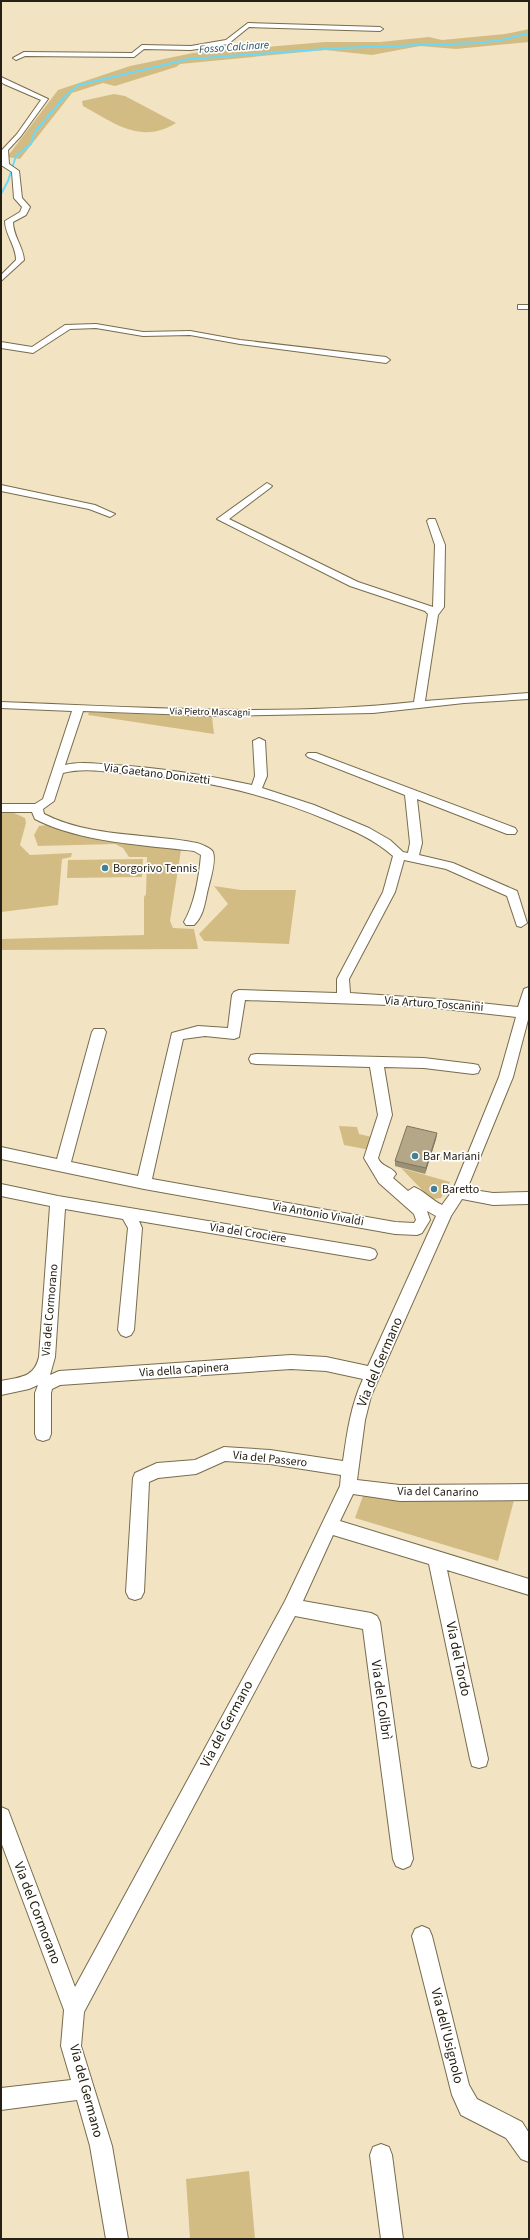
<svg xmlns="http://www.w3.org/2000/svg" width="530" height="2240" font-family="'Source Sans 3',sans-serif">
  <rect width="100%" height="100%" fill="#f2e4c2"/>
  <g fill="#d3bc84">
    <path d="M529 29V42L456 49 420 46 372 55 325 50 180 64 176 67 115 86 103 83 72 93 20 159 7 157 58 90 130 66 193 53 325 42H380L429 37 442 40 505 34Z"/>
    <path d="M114 94 125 96 176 123C141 145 114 123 83 106L82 101Z"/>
    <path d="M89 712 212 717 214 734 88 715Z"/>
    <path d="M1 812 14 813 25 818 26 823 20 845 30 855 72 853 71 857 62 859 58 905 1 912Z"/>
    <path d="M47 825 92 836 181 850 170 921 173 928 194 929 198 949 1 950V939L144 935V897L146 894 147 857H129L123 848 115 844 38 846 34 835 39 826Z"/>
    <path d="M143 859 142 877 67 878 68 860Z"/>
    <path d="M214 886 241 890H296L289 944 204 941 199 934 228 904Z"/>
    <path d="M339 1126 357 1127 359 1134 372 1137 370 1150 344 1145Z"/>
    <path d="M401 1168 450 1182 441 1198 434 1199 429 1197Z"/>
    <path d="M364 1493 514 1500 498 1561 355 1518Z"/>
    <path d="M249 2171 255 2239H190L186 2179Z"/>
  </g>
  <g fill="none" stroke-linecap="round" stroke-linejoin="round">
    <path stroke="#69daf9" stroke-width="2" d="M1 194 8 181 16 156 31 144 34 133 67 94 79 85 189 59 339 48 477 43 502 40 529 33"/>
    <defs>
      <g id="minor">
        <path d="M248 23 380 27 383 29 380 31 249 27 228 44 191 50 144 49 134 57 25 56 16 60 13 58 24 52 132 53 142 45 191 46 226 40Z"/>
        <path d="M1 77 48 99 21 136 8 150 9 164 19 171 22 198 30 207 26 215 13 222C13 236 23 246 24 260L1 281V275L16 260C16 245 5 235 5 221L20 212 22 207 14 198 12 172 1 165 2 150 17 134 41 100 4 84 1 82Z"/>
        <rect x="518" y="305" width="11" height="4"/>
        <path d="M96 324 143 332 190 331 240 340 386 357 390 360 386 363 240 344 190 335 143 336 96 328 70 329 33 353 1 348V342L32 347 65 325Z"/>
        <path d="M267 483 272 486 270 488 229 519 358 582 433 607 435 545 427 521 429 519H435L445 545 444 607 438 615 425 701 529 693V699L464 703 373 713 218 716 83 711 65 765C81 761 98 764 115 765 161 768 206 775 252 785L255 776 253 741 259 738 265 741 267 776 262 788 314 805 369 828 390 840 403 852 408 853 410 843 405 795 308 757 306 755 308 753H316L515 828 517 831 515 834H507L417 799 422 843 419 855 453 863 517 891 527 923 521 927 517 926 507 896 446 869 404 860 395 892 349 979 350 993 453 1000 518 1007 524 989 529 987V1016L513 1077 467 1189 493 1193 529 1192V1204L493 1205 462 1199 451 1216 371 1396 365 1420 357 1480 400 1485 529 1484V1500L400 1501 353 1494 340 1521 529 1579V1595L447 1570 488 1759 486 1766 479 1768 472 1766 470 1759 429 1564 333 1535 303 1601 371 1613 377 1616 380 1622 413 1859 410 1866 403 1869 396 1866 393 1859 363 1629 295 1616 84 2012 81 2046 112 2146 128 2239H106L90 2146 77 2100 1 2110V2088L71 2080 61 2046 64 2010 1 1842V1807L8 1810 75 1987 285 1601 340 1486 341 1475 270 1464 225 1461 196 1474 158 1478 149 1482 144 1592 141 1598 135 1600 129 1598 126 1592 133 1478 135 1473 157 1463 195 1460 224 1447 270 1450 343 1461C347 1432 351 1405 363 1379L326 1371 291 1369 60 1385 52 1389 51 1393V1434L49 1439 43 1441 37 1439 35 1434V1393L38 1385 29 1389 1 1395V1381C20 1377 34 1378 39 1357L50 1206 1 1196V1184L58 1196 370 1248 375 1250 377 1254 375 1258 370 1260 139 1221 142 1228 134 1330 131 1335 126 1337 121 1335 118 1330 128 1228 123 1219 65 1209 55 1357 50 1375 59 1371 291 1355 326 1357 368 1366 436 1216 427 1211 430 1220 422 1233 417 1235 395 1234 144 1189 1 1159V1147L57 1159 92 1032 94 1029H104L106 1032 71 1162 138 1176 172 1033 198 1026 228 1028 232 995 234 992 239 990 337 993V979L383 892 393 856C374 839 352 830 330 821 262 792 193 777 120 773 101 771 82 768 63 773L54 801 43 809 44 814C91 838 147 833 197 843 201 844 211 848 213 852 216 861 211 877 209 885 205 899 205 915 194 925H186L184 922C195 903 199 877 201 855L194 851C144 845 79 842 35 819L32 812H1V804H35L43 799 72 711 1 708V702C138 707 277 717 414 702L428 614 425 611 350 586 217 519ZM245 1000 418 1006 516 1017 499 1077 453 1190 442 1205C432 1200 424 1191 414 1187L408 1191 393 1178 396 1174C392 1166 382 1168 378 1158L392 1115 384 1067 424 1068 473 1074 478 1073 480 1069 478 1065 473 1064 424 1058 256 1054 251 1055 249 1059 251 1063 256 1064 370 1067 378 1115 364 1158 379 1183 414 1214 416 1220 414 1223 395 1222 152 1179 183 1039 205 1036 234 1039 239 1037Z"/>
        <path d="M1 485 95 505 115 514 110 517 89 509 1 491Z"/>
        <path d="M422 1926 429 1929 432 1936 469 2085 477 2099 522 2122 529 2133V2162L521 2159 506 2138 461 2115 452 2095 412 1936 415 1929Z"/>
        <path d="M381 2144 389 2147 392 2155 403 2239H381L370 2155 373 2147Z"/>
      </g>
    </defs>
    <use href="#minor" stroke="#786c4e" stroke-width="2"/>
    <use href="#minor" fill="#fff" fill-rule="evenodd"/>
  </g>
  <path fill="#9b9074" d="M437 1133 436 1139 425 1174 395 1166V1161Z"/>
  <path fill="#7e755e" d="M437 1133 436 1139 425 1174 426 1168Z"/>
  <path fill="#b4a787" stroke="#7e755e" d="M407 1126 437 1133 426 1168 395 1161Z"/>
  <g fill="#408294" stroke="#fff" stroke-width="1.5">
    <circle cx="105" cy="868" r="4"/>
    <circle cx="415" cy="1156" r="4"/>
    <circle cx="434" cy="1189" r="4"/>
  </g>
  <g text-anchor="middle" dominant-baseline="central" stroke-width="3.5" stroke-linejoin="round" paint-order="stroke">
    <g font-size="10" fill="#252013" stroke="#fff">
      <text transform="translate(210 712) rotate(1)">Via Pietro Mascagni</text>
    </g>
    <g font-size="11" font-style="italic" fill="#1a4b58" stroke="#fff">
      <text transform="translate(234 47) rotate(-4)">Fosso Calcinare</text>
    </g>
    <g font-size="12" fill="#252013" stroke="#fff">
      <text transform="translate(157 774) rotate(7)">Via Gaetano Donizetti</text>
      <text transform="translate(434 1004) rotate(4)">Via Arturo Toscanini</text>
      <text transform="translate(318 1214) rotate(10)">Via Antonio Vivaldi</text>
      <text transform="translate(248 1233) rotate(9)">Via del Crociere</text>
      <text transform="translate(50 1310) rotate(-85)">Via del Cormorano</text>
      <text transform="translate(184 1370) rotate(-4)">Via della Capinera</text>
      <text transform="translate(270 1459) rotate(6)">Via del Passero</text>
      <text transform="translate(438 1492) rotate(1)">Via del Canarino</text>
    </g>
    <g font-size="12" fill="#252013" stroke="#fff" text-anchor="start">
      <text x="113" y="868">Borgorivo Tennis</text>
      <text x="423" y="1156">Bar Mariani</text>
      <text x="442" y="1189">Baretto</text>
    </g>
    <g font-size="14" fill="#252013" stroke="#fff">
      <text transform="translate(380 1362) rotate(-67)">Via del Germano</text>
      <text transform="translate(458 1659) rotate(78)">Via del Tordo</text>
      <text transform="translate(381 1700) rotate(82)">Via del Colibrì</text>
      <text transform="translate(227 1724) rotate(-62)">Via del Germano</text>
      <text transform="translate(37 1913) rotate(69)">Via del Cormorano</text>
      <text transform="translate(447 2036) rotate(76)">Via dell'Usignolo</text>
      <text transform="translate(86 2091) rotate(75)">Via del Germano</text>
    </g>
  </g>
  <rect width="530" height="2240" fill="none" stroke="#252013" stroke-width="4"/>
</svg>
